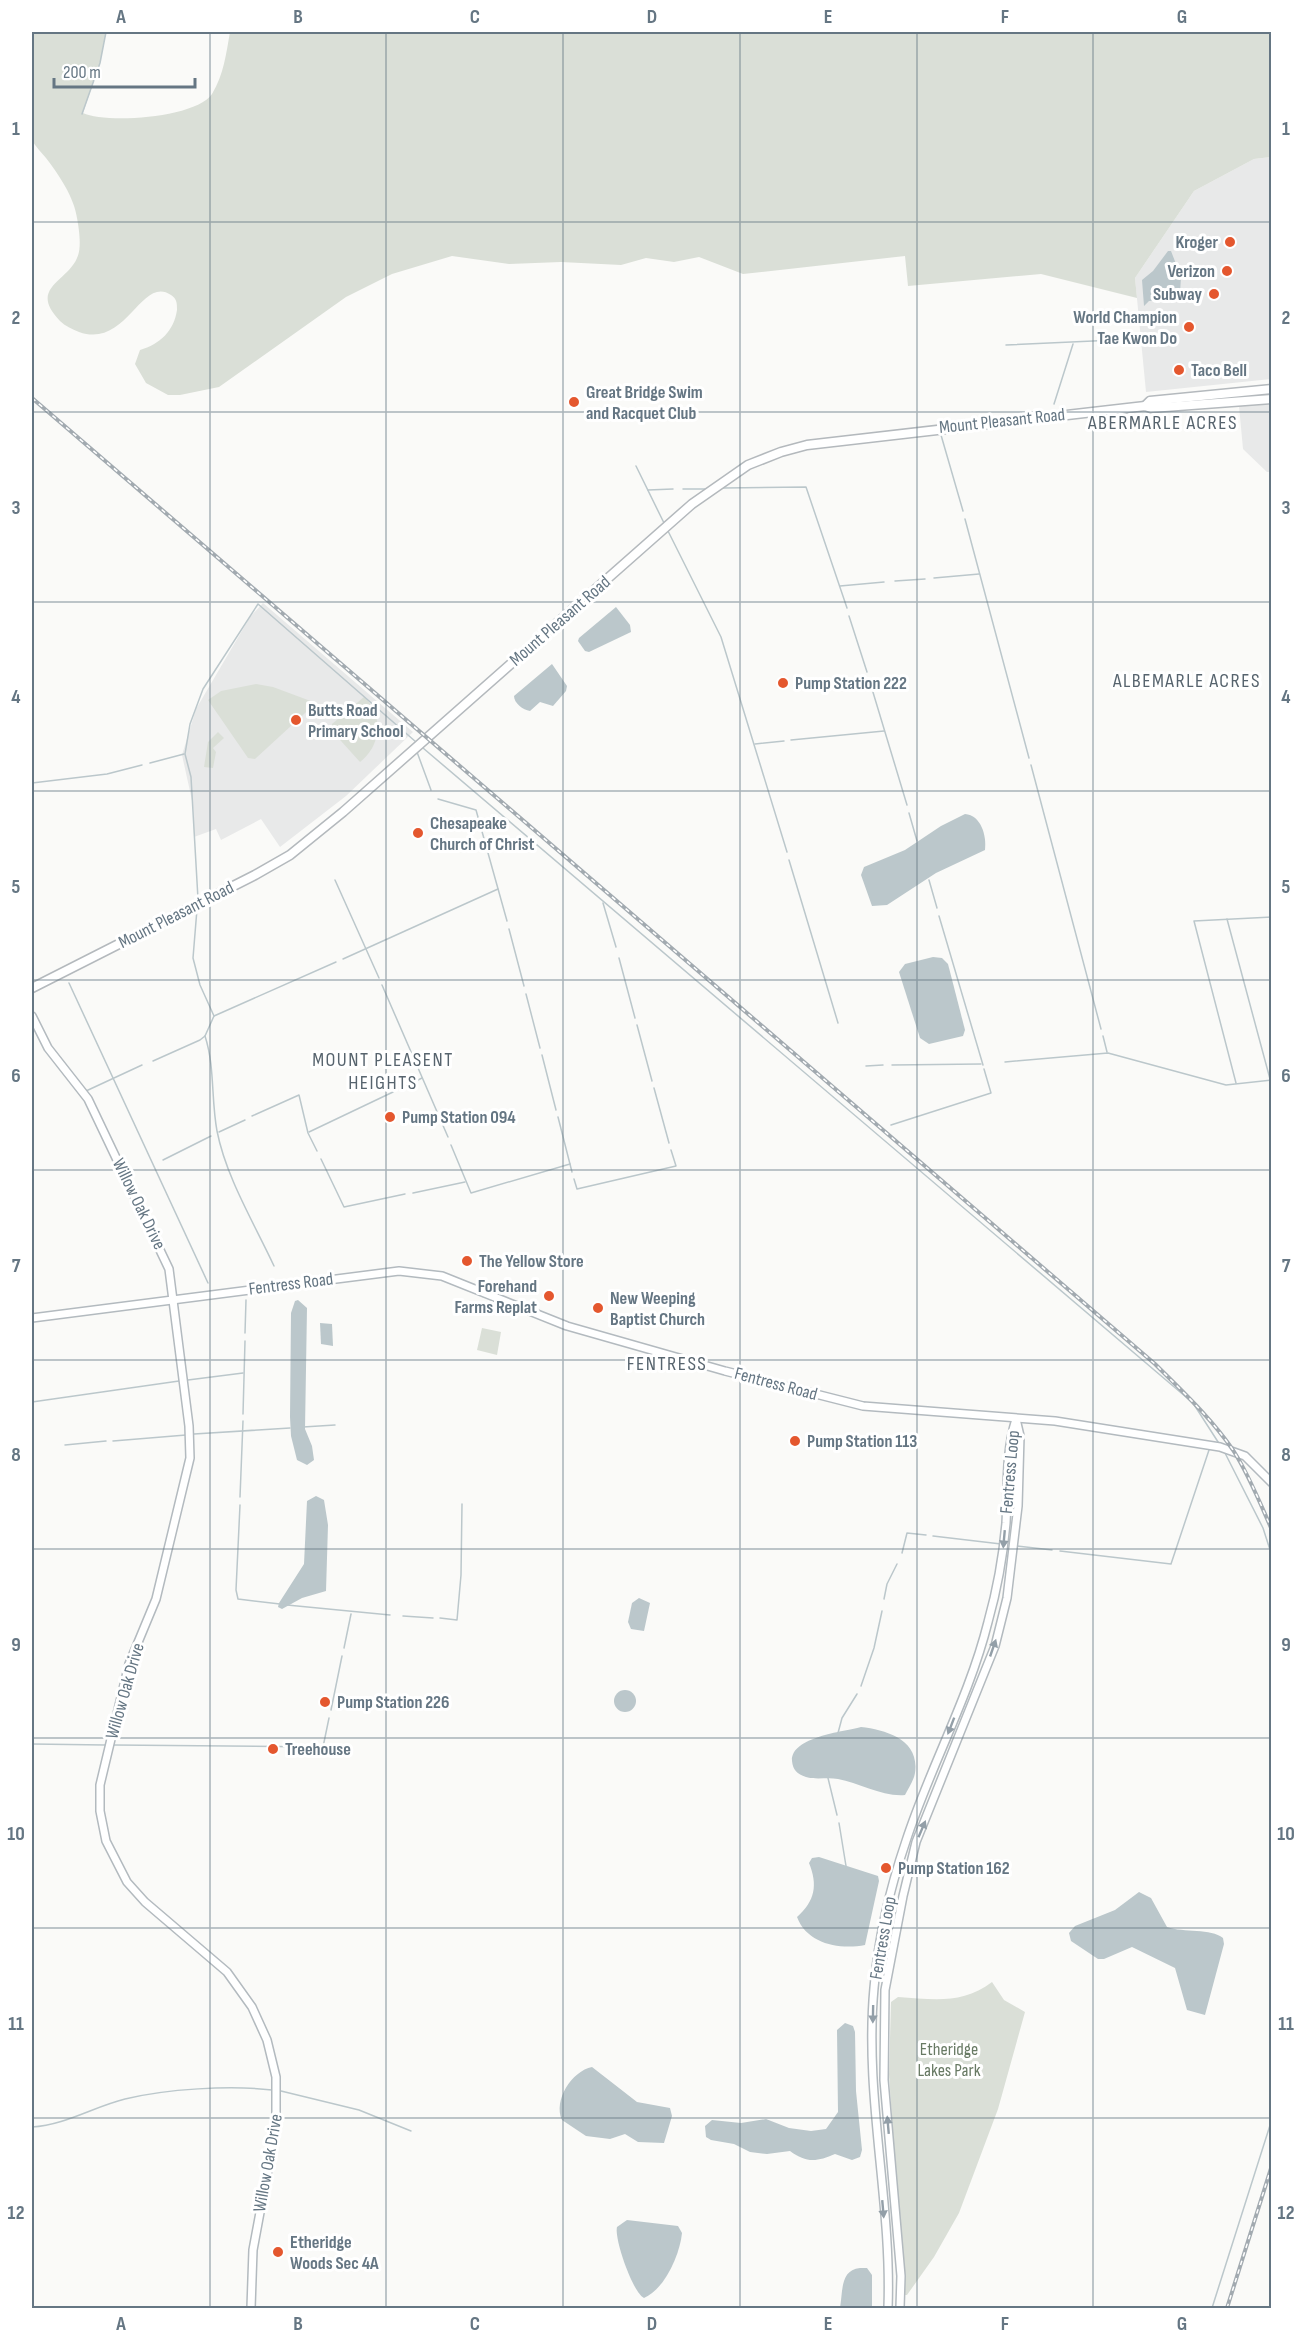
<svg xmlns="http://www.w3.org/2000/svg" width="1303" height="2340" font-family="'Sofia Sans Condensed',sans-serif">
  <rect width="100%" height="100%" fill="#fafaf8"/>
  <g fill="#e8e9e9">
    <path d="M1271 157V379L1146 392 1135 278 1194 191 1254 159Z"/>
    <path d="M1271 404V472H1267L1243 449 1239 406Z"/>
    <path d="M263 603 413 732 346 796 280 847 261 819 221 840 216 829 194 837 193 805 182 755 196 709 250 617Z"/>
  </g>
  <g fill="#dadfd7">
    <path d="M32 32H106L100 63 83 113C106 124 196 118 212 94 224 74 226 54 230 32H1271V157L1254 159 1194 191 1135 278 1137 298 1041 274 908 286 905 256 743 274 699 257 674 262 646 258 621 265 561 262 509 264 452 256 392 274 346 297 219 387 180 395H168L146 383 135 364 140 350C160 344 174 331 177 310 177 303 177 299 171 295 141 275 127 349 79 332 72 329 65 326 60 321 28 288 67 282 77 258 82 248 79 229 77 218 74 197 59 175 46 158 42 153 35 146 32 140 28 130 32 49 32 32Z"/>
    <path d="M256 684 273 687 316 703 255 759 248 758 208 700 221 691Z"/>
    <path d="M364 697C384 715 381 746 360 762L332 731V724Z"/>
    <path d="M218 732 224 738 213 748 216 752 213 768 204 767 208 742Z"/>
    <path d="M482 1328 501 1332 497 1355 477 1350Z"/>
    <path d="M992 1982 1004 2000 1025 2012 998 2109 959 2213 934 2257 907 2295H904L889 2075 891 2002 898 1997C932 1999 962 2005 992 1982Z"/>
  </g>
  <g fill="#bbc7cb">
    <path d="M1168 251H1171L1181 277 1180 293 1174 300 1149 301 1144 306 1142 280 1153 271Z"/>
    <path d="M616 607 630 625 631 632 589 652 585 651 578 641 579 638Z"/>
    <path d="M552 664 567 686 566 691 553 706 540 702 530 711C523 710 514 703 514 696Z"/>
    <path d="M965 814C981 815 987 836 985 850L936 873 887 905 872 906 861 875 864 867 905 850 941 826Z"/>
    <path d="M933 957 942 958 948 964 965 1030 963 1036 929 1044 920 1038 899 972 905 964Z"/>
    <path d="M298 1300 307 1308 305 1429 312 1446 314 1460 307 1465 297 1460 291 1436 290 1417 291 1313 295 1301Z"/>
    <path d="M320 1323 332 1324 333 1346 321 1344Z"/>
    <path d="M316 1496 324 1500 328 1525 326 1591 302 1598 282 1609 278 1607 279 1603 304 1564 307 1501Z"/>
    <path d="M639 1598 650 1603 644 1631 631 1629 628 1622 632 1603Z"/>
    <circle cx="625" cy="1701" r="11"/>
    <path d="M861 1727C887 1730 920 1740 915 1773 914 1780 908 1789 905 1795 883 1797 859 1783 838 1779 828 1777 816 1780 806 1777 797 1774 793 1770 792 1761 791 1737 842 1732 861 1727Z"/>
    <path d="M819 1857 878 1876 879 1881 865 1945C840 1950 807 1944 797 1917 815 1901 818 1885 809 1863L812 1858Z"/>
    <path d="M1139 1892 1151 1898 1167 1927C1184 1933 1211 1928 1223 1938L1224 1944 1205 2015 1187 2010 1175 1968 1132 1947 1104 1959H1098L1071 1941 1069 1933 1075 1926 1115 1910Z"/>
    <path d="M845 2023 853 2026 855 2032 856 2091 862 2150 860 2157 852 2160 835 2154C817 2162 806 2163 790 2151L767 2154 750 2152 734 2144 711 2140 706 2137 705 2126 712 2120 741 2123 766 2119 789 2128 811 2131 826 2129 838 2112 837 2030Z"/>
    <path d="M592 2067 637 2102 670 2108 672 2116 664 2143 638 2142 625 2134 610 2139 586 2136 562 2120C553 2100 572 2071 592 2067Z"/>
    <path d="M627 2220 678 2226 682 2233C680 2254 665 2289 644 2298 633 2293 614 2239 617 2227Z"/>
    <path d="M860 2268H867L872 2275V2308H840C843 2291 840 2270 860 2268Z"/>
  </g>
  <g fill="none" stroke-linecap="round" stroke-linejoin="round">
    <g stroke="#bbc7cb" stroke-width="1.5">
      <path d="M82 114 100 63 106 32"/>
      <path d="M1006 345 1137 339"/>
      <path d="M1054 404 1073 344"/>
      <path d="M941 435 963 511"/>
      <path d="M636 466 664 523"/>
      <path d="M723 488 806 487 847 608"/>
      <path d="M683 489H705"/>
      <path d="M648 490 673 489"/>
      <path d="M965 519 1029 758"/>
      <path d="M668 531 721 637 787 852"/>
      <path d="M934 578 979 574"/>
      <path d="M895 581 925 579"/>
      <path d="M840 586 884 582"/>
      <path d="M849 616 867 672"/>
      <path d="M869 679 907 805"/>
      <path d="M791 740 884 731"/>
      <path d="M755 744 784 741"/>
      <path d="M423 748 1193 1403 1220 1445"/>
      <path d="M417 752 431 790"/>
      <path d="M150 763 184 754"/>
      <path d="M1031 765 1101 1029"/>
      <path d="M32 783 107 774 142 765"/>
      <path d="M438 799 476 810 507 921"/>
      <path d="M909 813 917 841"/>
      <path d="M789 860 838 1023"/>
      <path d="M335 880 379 978"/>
      <path d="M929 880 937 908"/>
      <path d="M198 899 191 777 185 754 190 724 203 689 258 604 416 742"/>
      <path d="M603 903 616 947"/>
      <path d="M197 909 193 958 200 985 214 1016"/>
      <path d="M939 916 983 1065"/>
      <path d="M1227 919 1270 1079"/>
      <path d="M509 929 524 986"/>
      <path d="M619 958 635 1018"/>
      <path d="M343 959 498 889"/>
      <path d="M69 983 208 1283"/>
      <path d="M382 985 448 1137"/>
      <path d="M526 994 540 1048"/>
      <path d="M637 1025 652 1081"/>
      <path d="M205 1036C215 1067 211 1099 217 1131 226 1177 254 1223 274 1266"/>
      <path d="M1103 1036 1107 1052"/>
      <path d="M542 1055 556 1110"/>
      <path d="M153 1061 200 1040 205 1036 214 1016 336 962"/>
      <path d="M1005 1062 1108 1053 1226 1085 1272 1080"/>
      <path d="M892 1065 981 1064"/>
      <path d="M866 1066 883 1065"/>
      <path d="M1236 1083 1194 921 1272 917"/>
      <path d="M654 1088 669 1143"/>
      <path d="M400 1089 422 1078"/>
      <path d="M86 1091 142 1065"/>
      <path d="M252 1116 299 1095 308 1133 317 1151"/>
      <path d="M558 1117 572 1172"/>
      <path d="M891 1125 991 1093 984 1069"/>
      <path d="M219 1132 245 1120"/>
      <path d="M309 1132 393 1092"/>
      <path d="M451 1145 471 1193 570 1164"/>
      <path d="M321 1159 344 1207 405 1194"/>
      <path d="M163 1160 211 1136"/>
      <path d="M574 1179 577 1189 676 1166 671 1150"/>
      <path d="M413 1193 465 1182"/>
      <path d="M245 1333 246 1300"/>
      <path d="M188 1380 243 1373"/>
      <path d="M32 1402 179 1381"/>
      <path d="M243 1414 245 1341"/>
      <path d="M303 1427 335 1425"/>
      <path d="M194 1434 290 1428"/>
      <path d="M113 1441 186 1435"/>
      <path d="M65 1445 106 1441"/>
      <path d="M1225 1453 1263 1528 1272 1556"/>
      <path d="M240 1497 243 1421"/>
      <path d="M240 1505 236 1590 238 1599 280 1604"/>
      <path d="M933 1536 1001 1544"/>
      <path d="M1017 1546 1052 1550"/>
      <path d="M1060 1551 1171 1564 1209 1450"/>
      <path d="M902 1553 907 1533 926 1535"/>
      <path d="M884 1599 887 1584 897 1564"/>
      <path d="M287 1605 390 1615"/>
      <path d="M403 1616 433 1618"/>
      <path d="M440 1618 457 1620 461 1575 462 1504"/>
      <path d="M344 1648 351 1614"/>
      <path d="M861 1686 874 1648 882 1611"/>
      <path d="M331 1710 342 1656"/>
      <path d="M838 1733 842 1718 857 1694"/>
      <path d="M32 1744 105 1745"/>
      <path d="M114 1745 323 1747 329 1718"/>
      <path d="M828 1778 837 1815"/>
      <path d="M839 1823 846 1866"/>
      <path d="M281 2091 359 2110 411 2131"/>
      <path d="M32 2127C65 2125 93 2107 125 2099 166 2089 230 2085 272 2090"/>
      <path d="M1212 2308 1272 2119"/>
    </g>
    <defs>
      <g id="secondary">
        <path d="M32 1016 48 1048 88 1099 169 1269 189 1426 190 1458 156 1599 129 1664 100 1785V1811L106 1841 127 1882 145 1902 227 1972 252 2007 267 2040 276 2077V2126L253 2250 251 2308"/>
        <path d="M32 1318 399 1271 442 1276 567 1326 725 1371 863 1406 1055 1421 1220 1447 1245 1456 1272 1483"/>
        <path d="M888 2308C892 2202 864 2096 874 1988 878 1939 890 1888 906 1841 930 1767 969 1698 988 1622 997 1590 1003 1557 1006 1523 1008 1488 1005 1453 1016 1419"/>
        <path d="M900 2308 901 2276 884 2080 885 1990 903 1896 916 1842 995 1646 1007 1598 1018 1506 1020 1436 1016 1419"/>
      </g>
      <g id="highway">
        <path d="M1145 406 1150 401 1272 389"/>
        <path d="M32 988 255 875 290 855 343 812 692 504 748 465 781 452 807 445 1145 406 1151 408 1272 399"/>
      </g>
    </defs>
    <use href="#secondary" stroke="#b3babf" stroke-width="10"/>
    <use href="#highway" stroke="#b4b9bd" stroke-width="11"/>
    <use href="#secondary" stroke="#fff" stroke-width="7"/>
    <use href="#highway" stroke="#fff" stroke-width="8"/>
    <defs>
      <g id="rail">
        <path d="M32 398 1155 1364C1182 1391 1211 1418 1233 1450 1249 1475 1260 1503 1272 1530"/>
        <path d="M1227 2308 1272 2165"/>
      </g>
    </defs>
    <use href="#rail" stroke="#a2aab0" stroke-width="4"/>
    <use href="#rail" stroke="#fff" stroke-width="1.5" stroke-dasharray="4.5" stroke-linecap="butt"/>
  </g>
  <defs><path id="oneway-solid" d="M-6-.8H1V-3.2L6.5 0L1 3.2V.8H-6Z" transform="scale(1.5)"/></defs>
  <g fill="#939fa8">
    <use href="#oneway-solid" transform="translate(1004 1539) rotate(95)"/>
    <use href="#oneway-solid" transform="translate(993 1648) rotate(-71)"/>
    <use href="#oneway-solid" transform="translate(951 1726) rotate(111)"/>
    <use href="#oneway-solid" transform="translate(922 1829) rotate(-67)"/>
    <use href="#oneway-solid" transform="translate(873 2014) rotate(91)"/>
    <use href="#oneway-solid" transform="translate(888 2125) rotate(-95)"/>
    <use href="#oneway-solid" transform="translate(883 2209) rotate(85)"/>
  </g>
  <path fill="none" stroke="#657683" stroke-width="1.5" stroke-opacity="0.55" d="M210 32V2308M386 32V2308M563 32V2308M740 32V2308M917 32V2308M1093 32V2308M32 222H1272M32 412H1272M32 602H1272M32 791H1272M32 980H1272M32 1170H1272M32 1360H1272M32 1549H1272M32 1738H1272M32 1928H1272M32 2118H1272"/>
  <g fill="#e4572e" stroke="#fff" stroke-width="2">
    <circle cx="1230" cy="242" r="6"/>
    <circle cx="1227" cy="271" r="6"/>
    <circle cx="1214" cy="294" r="6"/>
    <circle cx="1189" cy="327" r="6"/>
    <circle cx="1179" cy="370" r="6"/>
    <circle cx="574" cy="402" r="6"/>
    <circle cx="783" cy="683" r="6"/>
    <circle cx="296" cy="720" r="6"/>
    <circle cx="418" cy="833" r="6"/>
    <circle cx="390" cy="1117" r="6"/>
    <circle cx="467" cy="1261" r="6"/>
    <circle cx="549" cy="1296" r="6"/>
    <circle cx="598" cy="1308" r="6"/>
    <circle cx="795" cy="1441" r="6"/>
    <circle cx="325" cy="1702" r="6"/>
    <circle cx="273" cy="1749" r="6"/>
    <circle cx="886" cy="1868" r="6"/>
    <circle cx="278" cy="2252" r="6"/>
  </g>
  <g text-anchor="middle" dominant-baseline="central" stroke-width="6" stroke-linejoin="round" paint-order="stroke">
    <g font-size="18" font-weight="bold" fill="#657683" stroke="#fff" text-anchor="start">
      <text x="1218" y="242" text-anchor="end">Kroger</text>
      <text x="1215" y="271" text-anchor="end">Verizon</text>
      <text x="1202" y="294" text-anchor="end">Subway</text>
      <text x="1177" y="317" text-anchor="end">World Champion<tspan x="1177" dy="21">Tae Kwon Do</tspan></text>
      <text x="1191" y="370">Taco Bell</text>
      <text x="586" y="392">Great Bridge Swim<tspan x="586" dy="21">and Racquet Club</tspan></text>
      <text x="795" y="683">Pump Station 222</text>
      <text x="308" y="710">Butts Road<tspan x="308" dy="21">Primary School</tspan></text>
      <text x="430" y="823">Chesapeake<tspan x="430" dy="21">Church of Christ</tspan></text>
      <text x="402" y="1117">Pump Station 094</text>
      <text x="479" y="1261">The Yellow Store</text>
      <text x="537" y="1286" text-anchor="end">Forehand<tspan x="537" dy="21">Farms Replat</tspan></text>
      <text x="610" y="1298">New Weeping<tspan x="610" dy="21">Baptist Church</tspan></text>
      <text x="807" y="1441">Pump Station 113</text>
      <text x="337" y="1702">Pump Station 226</text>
      <text x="285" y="1749">Treehouse</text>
      <text x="898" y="1868">Pump Station 162</text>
      <text x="290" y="2242">Etheridge<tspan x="290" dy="21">Woods Sec 4A</tspan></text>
    </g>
    <g font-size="18" fill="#657683" stroke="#fff">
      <text transform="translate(1002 421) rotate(-6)">Mount Pleasant Road</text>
      <text transform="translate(560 621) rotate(-41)">Mount Pleasant Road</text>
      <text transform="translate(176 915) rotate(-27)">Mount Pleasant Road</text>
      <text transform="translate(139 1204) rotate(64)">Willow Oak Drive</text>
      <text transform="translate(291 1284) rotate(-7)">Fentress Road</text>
      <text transform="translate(776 1384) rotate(15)">Fentress Road</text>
      <text transform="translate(1010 1472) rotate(-85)">Fentress Loop</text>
      <text transform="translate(125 1691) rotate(-74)">Willow Oak Drive</text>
      <text transform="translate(883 1938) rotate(-80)">Fentress Loop</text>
      <text transform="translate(268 2163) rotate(-80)">Willow Oak Drive</text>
    </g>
    <g font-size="18" fill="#687a64" stroke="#fff">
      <text x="949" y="2049">Etheridge<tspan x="949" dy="21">Lakes Park</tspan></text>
    </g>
    <g font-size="20" letter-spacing="1.5" fill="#57646e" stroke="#fff">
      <text x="1163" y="423">ABERMARLE ACRES</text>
      <text x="1187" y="681">ALBEMARLE ACRES</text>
      <text x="383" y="1060">MOUNT PLEASENT<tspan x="383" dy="23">HEIGHTS</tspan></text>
      <text x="667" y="1364">FENTRESS</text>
    </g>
  </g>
  <rect width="1303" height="2340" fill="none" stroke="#ffffff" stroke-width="66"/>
  <path d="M54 78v9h141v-9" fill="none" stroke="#657683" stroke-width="3"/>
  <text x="63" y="78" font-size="18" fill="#657683" stroke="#ffffff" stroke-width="4.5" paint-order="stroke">200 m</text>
  <rect x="33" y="33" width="1237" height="2274" fill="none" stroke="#657683" stroke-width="2"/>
  <g font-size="20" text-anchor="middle" font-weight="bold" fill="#657683">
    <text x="121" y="23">A</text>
    <text x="298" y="23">B</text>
    <text x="475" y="23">C</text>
    <text x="652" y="23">D</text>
    <text x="828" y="23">E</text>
    <text x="1005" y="23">F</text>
    <text x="1182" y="23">G</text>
    <text x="16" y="135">1</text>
    <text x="1286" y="135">1</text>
    <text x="16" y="324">2</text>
    <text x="1286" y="324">2</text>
    <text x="16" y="514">3</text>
    <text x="1286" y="514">3</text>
    <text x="16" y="703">4</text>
    <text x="1286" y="703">4</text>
    <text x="16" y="893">5</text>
    <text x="1286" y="893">5</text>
    <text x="16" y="1082">6</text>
    <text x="1286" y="1082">6</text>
    <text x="16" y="1272">7</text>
    <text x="1286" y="1272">7</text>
    <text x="16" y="1461">8</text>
    <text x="1286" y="1461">8</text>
    <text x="16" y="1651">9</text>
    <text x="1286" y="1651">9</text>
    <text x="16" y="1840">10</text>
    <text x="1286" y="1840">10</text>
    <text x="16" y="2030">11</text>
    <text x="1286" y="2030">11</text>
    <text x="16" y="2219">12</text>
    <text x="1286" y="2219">12</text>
    <text x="121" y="2330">A</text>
    <text x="298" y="2330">B</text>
    <text x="475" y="2330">C</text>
    <text x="652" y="2330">D</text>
    <text x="828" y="2330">E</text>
    <text x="1005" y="2330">F</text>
    <text x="1182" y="2330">G</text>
  </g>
</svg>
